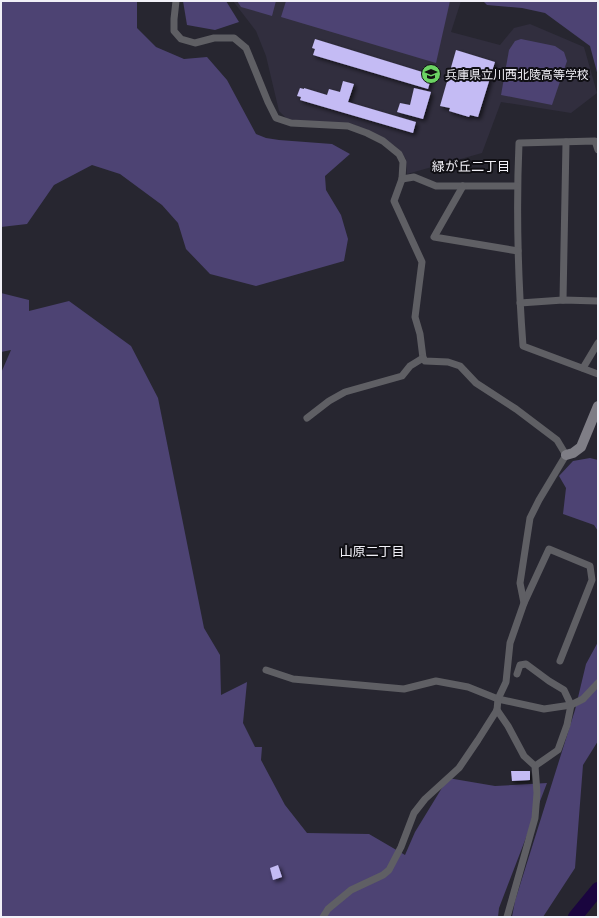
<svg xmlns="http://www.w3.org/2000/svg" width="599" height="918" font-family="Commissioner,'Noto Sans JP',sans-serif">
  <defs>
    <filter id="shadow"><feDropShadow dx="2.5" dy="2.5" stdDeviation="2" flood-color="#0009"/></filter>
  </defs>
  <rect width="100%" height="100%" fill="#272630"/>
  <path fill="#312e3e" d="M233 1H461L451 32 500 45 514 28 530 24 584 47 597 93 571 113 501 102 482 153 407 174 406 159 395 146 353 124 288 120 279 111 266 56 256 31Z"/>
  <g fill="#4d4373">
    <path d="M1 1H137V28L156 47 184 59 207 57 227 80 256 134 266 138 279 140 332 144 350 154 325 176 326 190 341 215 348 239 344 261 256 286 210 274 186 249 178 223 162 205 120 174 92 165 54 185 27 224 1 227Z"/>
    <path d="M183 1H226L239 22 215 30 187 25Z"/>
    <path d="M237 1H276L272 16 241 7Z"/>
    <path d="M286 1H450L436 63 281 17Z"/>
    <path d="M483 1H594L598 3V76L590 46 545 13 522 8 487 5Z"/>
    <path d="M521 39 555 46 564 52 567 61 552 105 501 95 509 50 515 41Z"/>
    <path d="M1 293 29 300V311L69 301 131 346 158 398 204 628 220 655 221 695 247 682 243 723 255 747H262L261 760 285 805 307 833 369 834 405 855 415 832 448 778 495 786 547 783 499 908 498 917H1V373L11 350 1 352Z"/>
    <path d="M590 458 598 460V531L594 525 563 514 566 488 559 476 573 461Z"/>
    <path d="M598 642V741L583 765 575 868 543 917H512L515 901 575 710 586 664Z"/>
  </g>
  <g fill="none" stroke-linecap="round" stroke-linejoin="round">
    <path stroke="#1a053f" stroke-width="14" d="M575 917 598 889"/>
  </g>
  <g fill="#c4bbf4" filter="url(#shadow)">
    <path d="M315 39 432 75 428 89 313 55 315 49 312 48Z"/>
    <path d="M456 50 495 62 478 117 470 115 469 117 449 111 450 108 440 106Z"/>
    <path d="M343 81 354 84 348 102 416 122 413 133 300 100 301 97 297 96 300 88 304 89V88L327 95 329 89 340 92Z"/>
    <path d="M414 88 431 92 423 119 397 112 400 103 410 105Z"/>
    <path d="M511 771H530V780L512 781Z"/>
    <path d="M278 865 282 877 273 880 270 868Z"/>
  </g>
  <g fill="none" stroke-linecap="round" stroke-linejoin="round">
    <g stroke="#5f5f64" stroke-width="7">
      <path d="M176 1 174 19V31L181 39 195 43 214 38H234L246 48 268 102 276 118 291 123 348 126 367 133 383 141 399 154 403 162 402 179 394 201 422 262 415 317 420 334 423 358"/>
      <path d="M598 150 595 141 519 143C516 211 518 279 523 346L598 374"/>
      <path d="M402 179 414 177 436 186H517"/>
      <path d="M463 186 434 237 518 251"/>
      <path d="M563 300 566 142"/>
      <path d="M520 303 563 300 598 301"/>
      <path d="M583 368 598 343"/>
      <path d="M307 418 329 401 345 392 402 376 410 366 423 358"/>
      <path d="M524 603 549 549 590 566 592 580 560 661"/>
      <path d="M266 670 293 679 404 689 436 681 468 687 498 699 544 709 571 705 564 690 549 681 526 664 520 665 517 674"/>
      <path d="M497 710 508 726 524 756 535 766 537 793 535 818 507 917"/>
      <path d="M535 766 558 750 567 725 571 705 583 699 598 683"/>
      <path d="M323 917 328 909 351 890 383 875 389 870 401 847 414 813 425 799 459 768 478 740 497 710 498 699 506 682 510 643 524 603 520 583 530 518 539 500 566 455 557 440 516 409 476 383 460 366 448 362 425 361 423 358"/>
    </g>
    <path stroke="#7f7e86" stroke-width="10" d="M566 455 573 453 581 447 598 406"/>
  </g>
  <defs>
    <symbol id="school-disc" viewBox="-11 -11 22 22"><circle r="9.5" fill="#6bd363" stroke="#100f14"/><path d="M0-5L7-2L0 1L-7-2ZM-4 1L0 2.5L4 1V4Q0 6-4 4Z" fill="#111"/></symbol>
  </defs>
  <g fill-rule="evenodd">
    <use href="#school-disc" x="420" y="63" width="22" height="22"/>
  </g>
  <g text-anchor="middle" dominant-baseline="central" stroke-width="4" stroke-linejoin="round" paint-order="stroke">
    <g font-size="12" fill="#f1f0f7" stroke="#100f14" text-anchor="start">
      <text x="445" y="74">兵庫県立川西北陵高等学校</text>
    </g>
    <g font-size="13" fill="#f1f0f7" stroke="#100f14">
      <text x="471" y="166">緑が丘二丁目</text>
      <text x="372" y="551">山原二丁目</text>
    </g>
  </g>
  <rect width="599" height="918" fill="none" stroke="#f1f0f7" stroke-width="4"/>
</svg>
